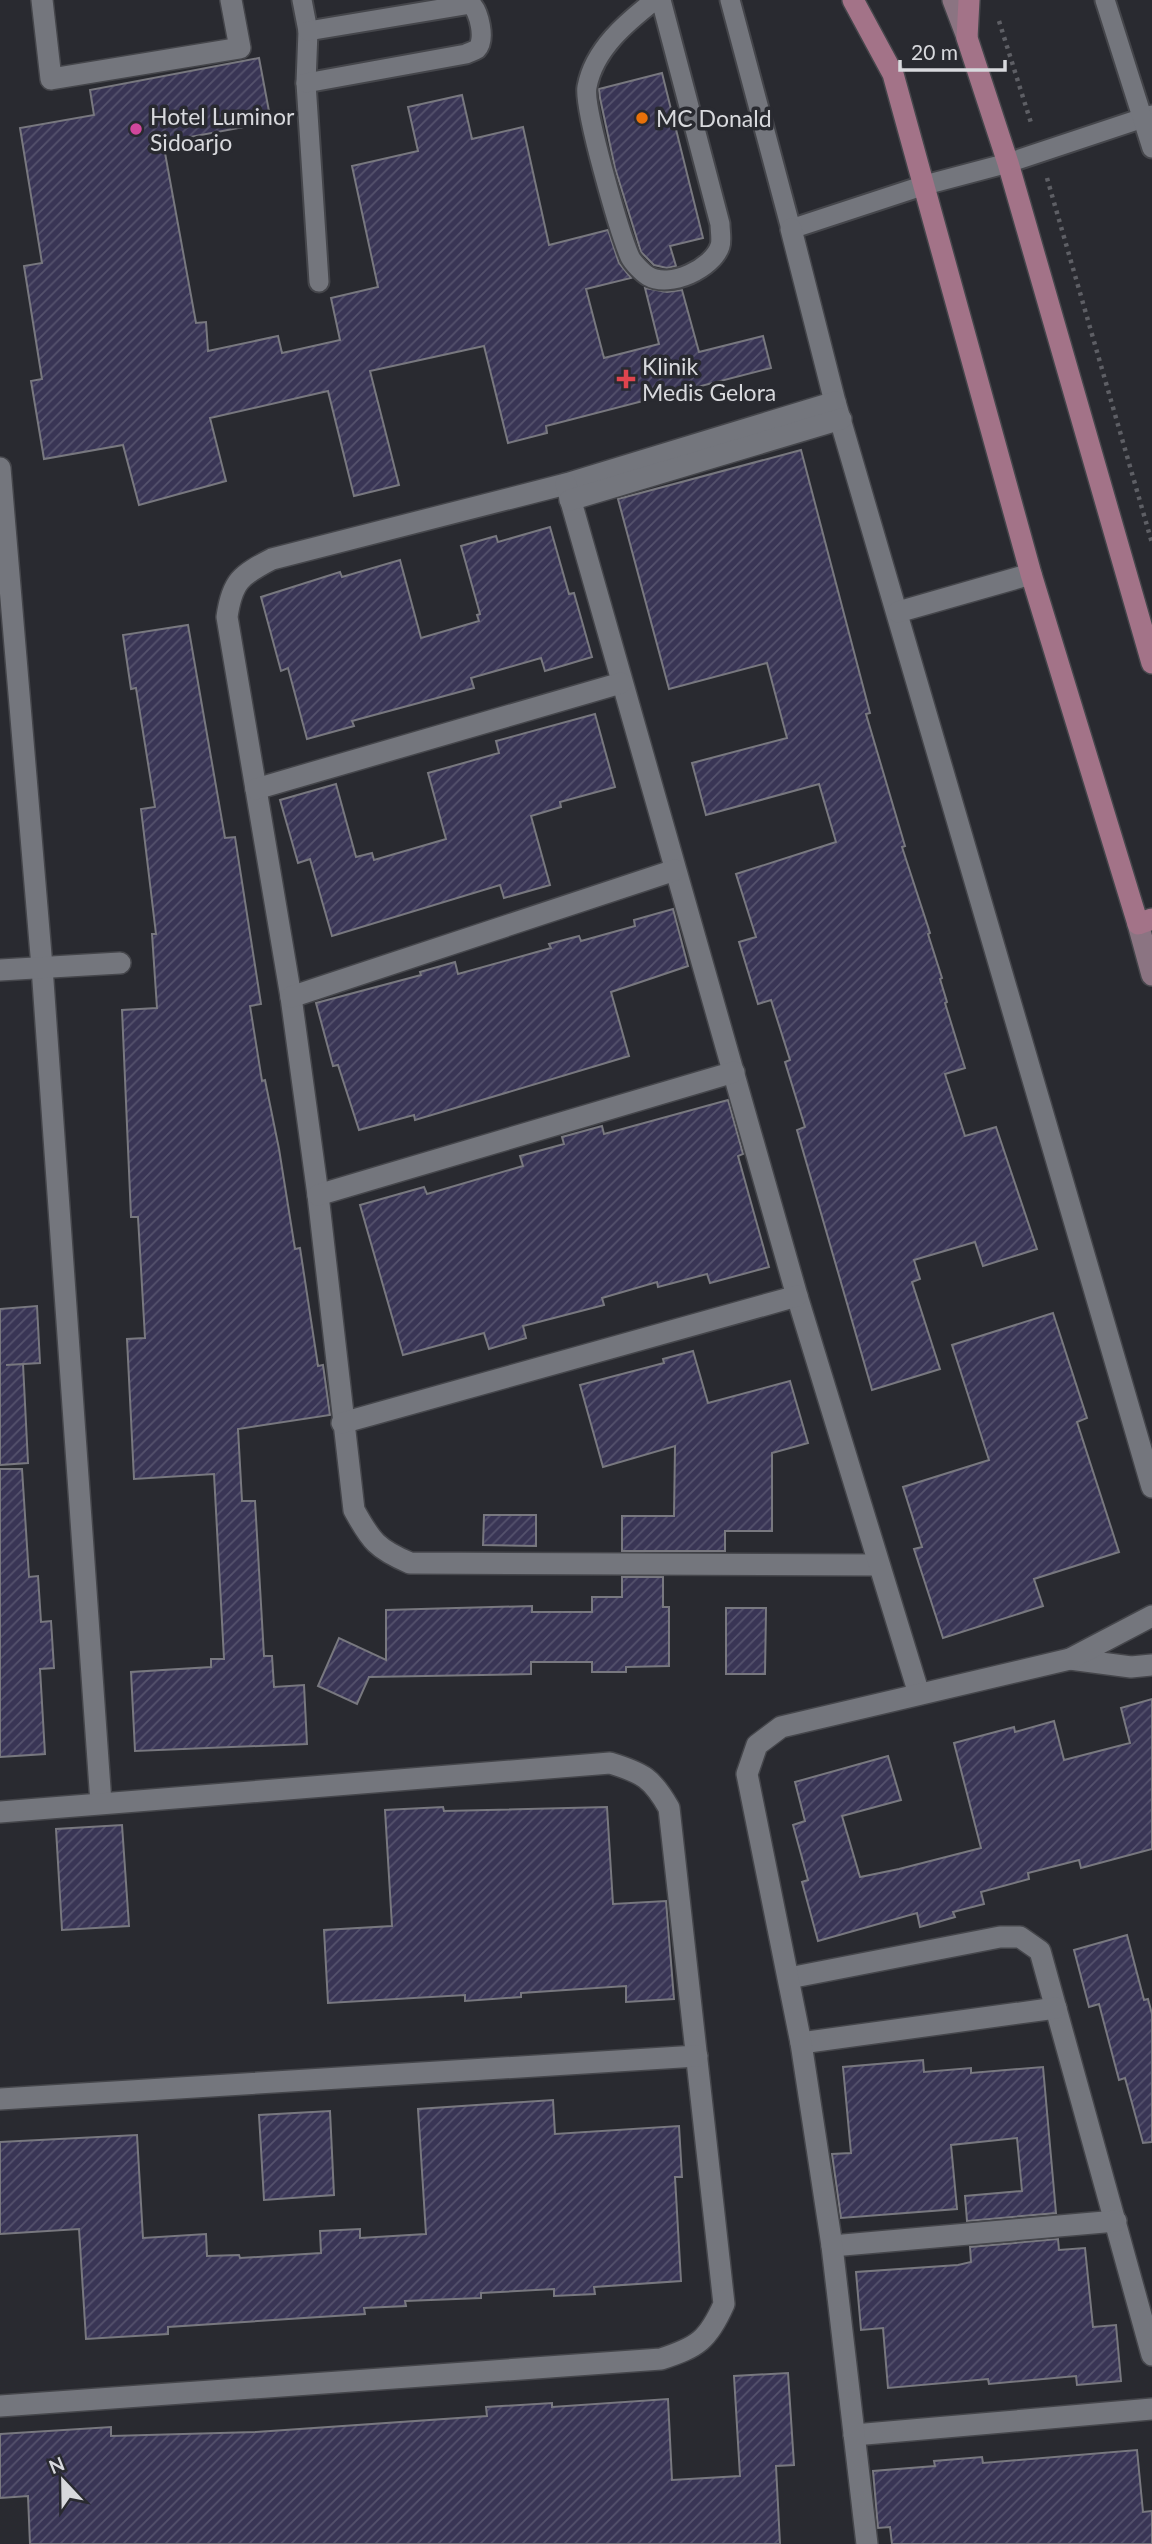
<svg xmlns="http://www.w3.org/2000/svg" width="1152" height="2544" font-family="Lato,sans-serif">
  <defs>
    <pattern id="building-hatch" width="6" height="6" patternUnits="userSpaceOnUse" patternTransform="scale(1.75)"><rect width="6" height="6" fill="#393555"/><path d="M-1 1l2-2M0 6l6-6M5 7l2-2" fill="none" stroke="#55526d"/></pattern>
  </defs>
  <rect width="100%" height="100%" fill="#292a30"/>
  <g fill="url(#building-hatch)" stroke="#78787f" stroke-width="2">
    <path d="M259 58 271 122 163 142 196 323 206 322 208 351 278 336 282 353 340 340 331 298 378 287 352 166 418 151 408 107 462 95 472 139 523 127 549 245 608 230 619 263 631 278 586 289 604 358 659 344 645 288 667 292 682 290 699 352 763 336 771 368 546 426 547 433 508 443 484 346 370 371 399 485 354 496 328 391 210 418 226 481 139 505 123 445 44 459 31 381 42 379 24 266 42 263 20 128 94 115 90 90Z"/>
    <path d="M662 73 703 238 670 246 676 266 667 268 654 265 641 252 615 168 600 98 599 89Z"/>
    <path d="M801 450 870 713 866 714 905 846 902 847 930 933 928 934 942 978 940 979 947 1002 945 1003 965 1068 945 1074 965 1136 996 1127 1037 1249 983 1266 975 1242 914 1260 920 1279 912 1282 940 1369 872 1390 797 1130 805 1127 785 1062 790 1060 771 1000 758 1004 739 942 756 937 736 874 836 842 819 784 706 815 692 763 787 738 767 663 669 689 618 499Z"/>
    <path d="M550 527 569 594 574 593 592 657 545 671 541 658 471 678 474 688 352 721 354 726 307 739 288 668 281 671 261 597 340 572 342 577 400 560 421 638 479 621 477 615 480 614 461 546 496 536 498 542Z"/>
    <path d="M188 625 225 838 235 837 261 1004 250 1006 262 1081 265 1080 279 1149 295 1249 300 1248 318 1366 323 1365 330 1415 238 1429 242 1501H255L264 1656H272L274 1687 304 1685 307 1744 135 1751 131 1672 211 1667V1659H224L214 1474 134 1479 127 1339 145 1338 138 1217H131L122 1010 157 1008 152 934H156L141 809 155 807 136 688 131 689 123 635Z"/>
    <path d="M595 714 615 787 560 802 561 807 531 816 550 885 504 898 500 885 332 936 310 859 298 863 280 800 336 784 356 857 372 853 374 860 446 839 428 773 499 753 496 741Z"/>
    <path d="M673 909 688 966 611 992 629 1056 415 1120 414 1115 359 1130 338 1065 333 1066 316 1003 421 975 420 972 455 962 458 974 551 948 549 944 579 936 581 941 635 926 634 920Z"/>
    <path d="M728 1100 743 1154 738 1156 769 1267 710 1283 707 1274 658 1287 657 1282 602 1298 604 1305 523 1326 526 1338 489 1349 484 1333 403 1355 360 1205 424 1187 427 1194 523 1166 520 1156 564 1144 562 1137 602 1126 604 1134Z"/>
    <path d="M37 1306 40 1363 6 1365 23 1364 28 1463 0 1465V1309Z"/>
    <path d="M1053 1313 1087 1418 1077 1422 1119 1552 1034 1579 1043 1606 943 1638 914 1549 922 1547 903 1487 989 1460 952 1345Z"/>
    <path d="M693 1351 708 1403 790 1381 808 1443 772 1453V1531H725V1551H622V1516H674L675 1446 603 1467 580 1385 664 1363 663 1359Z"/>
    <path d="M0 1469H22L29 1577 38 1576 41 1622 51 1621 54 1668 40 1669 45 1754 0 1757Z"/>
    <path d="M484 1515H536V1546L483 1545Z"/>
    <path d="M622 1577H663V1607H669V1666L626 1667V1672H592V1662H531V1674L369 1677 357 1704 318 1686 339 1638 386 1660V1610L532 1606V1612H592V1597H622Z"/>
    <path d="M726 1608H766L765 1674H726Z"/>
    <path d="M1152 1699V1849L1081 1868 1079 1860 1028 1873 1029 1879 981 1892 984 1904 953 1912 955 1917 920 1927 917 1913 818 1941 802 1882 808 1880 793 1825 805 1821 795 1782 888 1756 901 1800 842 1816 860 1877 899 1869 981 1848 954 1743 1014 1727 1015 1732 1054 1721 1064 1760 1130 1743 1121 1708Z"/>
    <path d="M443 1807 444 1811 607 1807 613 1904 666 1901 674 1999 626 2002V1986L521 1993V1997L465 2001V1995L328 2003 324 1930 392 1926 385 1810Z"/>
    <path d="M122 1825 129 1926 62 1930 56 1829Z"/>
    <path d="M1127 1935 1144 2000 1148 1999 1152 2014V2142L1143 2143 1125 2078 1119 2080 1099 2004 1089 2007 1074 1950Z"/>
    <path d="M923 2060 924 2072 971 2068V2073L1043 2067 1056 2213 967 2221 965 2196 1022 2191 1017 2138 951 2145 957 2209 841 2218 832 2154 851 2153 843 2067Z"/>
    <path d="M553 2100 555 2134 679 2126 682 2177H675L681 2281 594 2287 595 2294 554 2296V2289L481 2293V2298L405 2301 406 2306 364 2308 365 2314 168 2327V2334L86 2339 79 2229 0 2234V2142L137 2135 143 2238 206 2234 207 2256 239 2255 240 2258 321 2253 320 2231 360 2229V2238L426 2234 418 2109Z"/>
    <path d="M330 2111 334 2195 264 2200 259 2115Z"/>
    <path d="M1058 2239 1059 2250 1085 2248 1093 2327 1116 2325 1121 2381 1077 2385 1076 2376 989 2384 988 2379 888 2388 883 2328 861 2330 856 2272 958 2265 971 2262 970 2247Z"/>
    <path d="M788 2373 794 2465 776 2466 780 2544H30L28 2496 0 2498V2434L111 2427V2436L256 2432 487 2416 486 2407 552 2403V2407L668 2399 672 2480 740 2476 734 2376Z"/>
    <path d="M1137 2450 1143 2512 1152 2511V2544H892L890 2527 878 2528 873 2471 935 2466 934 2461 982 2457 983 2463Z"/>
  </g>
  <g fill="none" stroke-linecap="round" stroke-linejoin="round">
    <defs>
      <g id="lane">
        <path d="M302 0 308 31 306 83 319 282"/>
        <path d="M655 0C627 22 594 49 587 87 583 107 620 234 630 257 633 263 643 273 648 276 670 289 713 268 720 246 722 240 720 231 720 224L661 0"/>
        <path d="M730 0 791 229 925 185 1008 163 1152 115"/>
        <path d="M1105 0 1152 148"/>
        <path d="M306 83 466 54C470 52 474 51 477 49 486 40 479 11 471 4L308 31"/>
      </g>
      <g id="street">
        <path d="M42 0 51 79 240 48 231 0"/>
        <path d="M791 229 835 402 1152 1487"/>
        <path d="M835 402 566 484 272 559C241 575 232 581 227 617L291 997 318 1195 354 1510C371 1541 377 1549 410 1563L879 1565"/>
        <path d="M0 468 42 967 101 1803"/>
        <path d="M566 484 797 1296 919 1694"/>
        <path d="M570 500 841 419"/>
        <path d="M898 612 1031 574"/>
        <path d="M256 789 621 683"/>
        <path d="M0 970 120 963"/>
        <path d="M291 997 675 870"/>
        <path d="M318 1195 734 1072"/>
        <path d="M342 1423 797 1296"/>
        <path d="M1070 1659 1131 1667 1152 1665"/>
        <path d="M0 1812 610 1763C643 1773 652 1778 669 1808L724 2304C708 2340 698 2347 661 2359L0 2406"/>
        <path d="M789 1978 1000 1937H1020L1040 1951 1152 2355"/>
        <path d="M801 2043 1056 2008"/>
        <path d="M0 2099 697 2056"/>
        <path d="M832 2246 1116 2221"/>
        <path d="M854 2435 1152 2409"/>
        <path d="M867 2544 832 2246 801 2043 747 1774 757 1745 781 1727 1070 1659 1152 1616"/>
      </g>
      <g id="secondary">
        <path d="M953 0 967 37"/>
        <path d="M1138 924 1152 975"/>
      </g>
      <g id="primary">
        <path d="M853 0 893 74 1031 574 1138 924 1152 919"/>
        <path d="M969 0 967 38 1008 163 1152 663"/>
      </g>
    </defs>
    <use href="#lane" stroke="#45464b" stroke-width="23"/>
    <use href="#street" stroke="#45464b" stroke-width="24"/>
    <use href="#secondary" stroke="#45464b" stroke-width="24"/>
    <use href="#primary" stroke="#45464b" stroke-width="24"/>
    <g stroke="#5e5f65" stroke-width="4.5" stroke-dasharray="3.5 5" stroke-linecap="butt">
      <path d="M999 21 1032 126"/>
      <path d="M1047 178 1152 543"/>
    </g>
    <use href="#lane" stroke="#74767d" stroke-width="19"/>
    <use href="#street" stroke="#74767d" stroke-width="21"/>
    <use href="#secondary" stroke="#8b7482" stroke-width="21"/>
    <use href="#primary" stroke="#a37388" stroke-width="21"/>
  </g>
  <circle fill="#e8710a" stroke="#292a30" stroke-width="2.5" cx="642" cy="118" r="7"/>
  <circle fill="#d1479c" stroke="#292a30" stroke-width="2.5" cx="136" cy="129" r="7"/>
  <path fill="#e0444e" stroke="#292a30" stroke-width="2.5" d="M622.5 368.5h7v7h7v7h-7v7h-7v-7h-7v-7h7z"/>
  <g text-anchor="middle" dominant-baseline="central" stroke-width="7" stroke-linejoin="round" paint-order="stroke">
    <g font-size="23" fill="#d8d9dd" stroke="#292a30" text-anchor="start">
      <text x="150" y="116">Hotel Luminor<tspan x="150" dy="26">Sidoarjo</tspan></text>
      <text x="656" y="118">MC Donald</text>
      <text x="642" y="366">Klinik<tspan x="642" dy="26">Medis Gelora</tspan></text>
    </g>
  </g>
  <g transform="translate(63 2481) rotate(338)" stroke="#292a30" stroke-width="5" paint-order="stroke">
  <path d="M0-5L12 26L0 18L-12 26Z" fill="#d8d9dd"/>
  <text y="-10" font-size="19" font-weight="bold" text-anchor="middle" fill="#d8d9dd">N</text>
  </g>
  <path d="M900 60v10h105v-10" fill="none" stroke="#d8d9dd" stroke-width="3.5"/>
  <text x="911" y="60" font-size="21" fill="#d8d9dd" stroke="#292a30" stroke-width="5" paint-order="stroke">20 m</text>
</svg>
